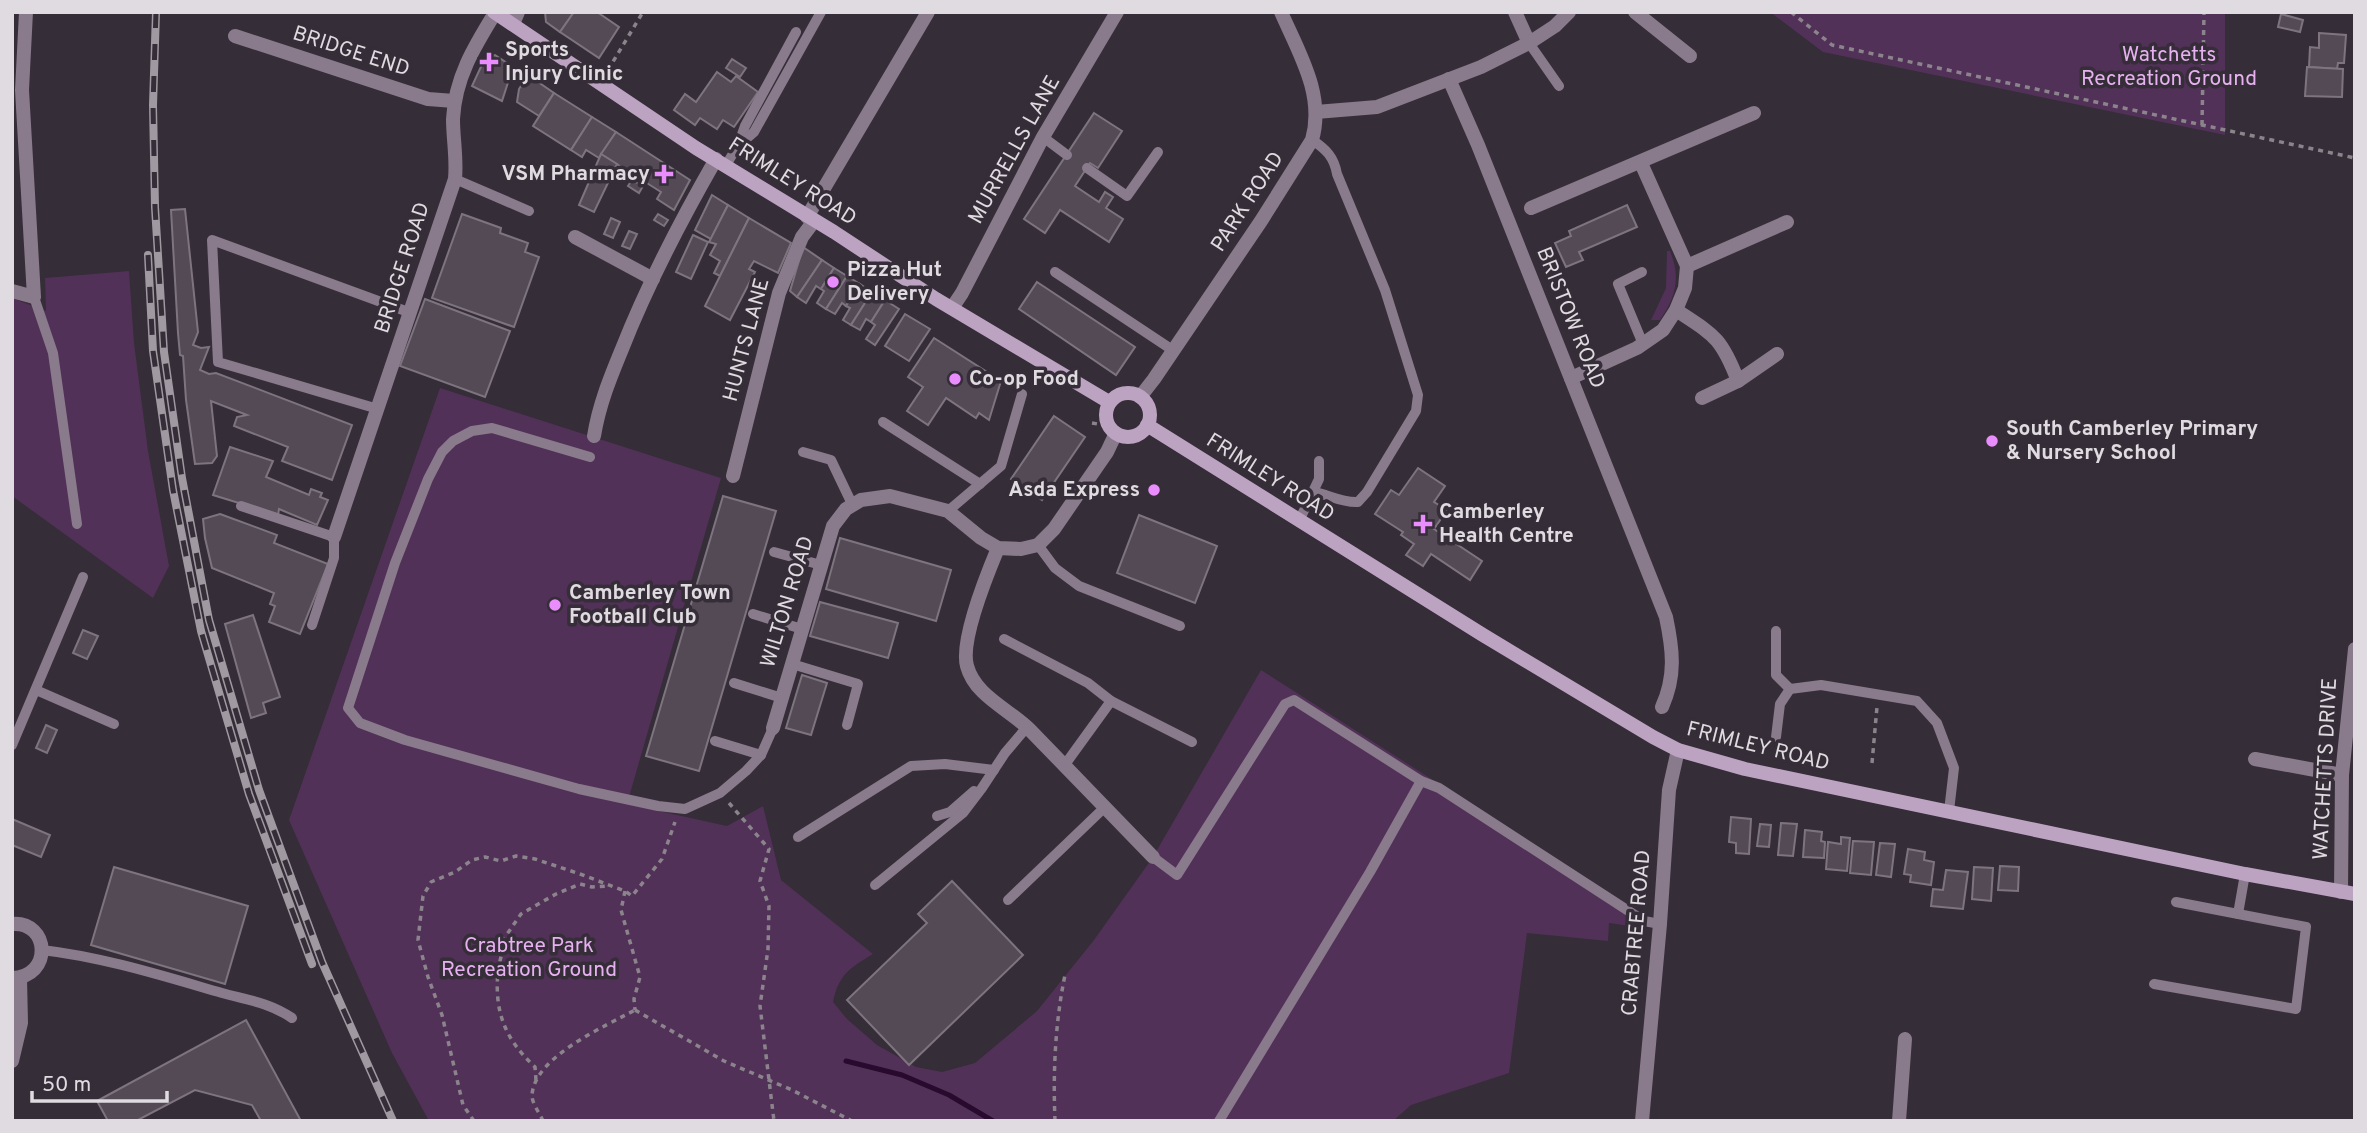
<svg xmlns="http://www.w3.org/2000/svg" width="2367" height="1133" font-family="Overpass,sans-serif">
  <rect width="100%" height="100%" fill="#352d37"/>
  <g fill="#513157">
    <path d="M1770 12H2225V135L1823 52Z"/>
    <path d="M1667 251H1670C1681 277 1676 297 1660 320H1651L1666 288Z"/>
    <path d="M129 271 134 343 148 451 169 566 153 598 12 496V298L46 311 45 278Z"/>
    <path d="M440 388 721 478 627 804 727 826 763 806 781 880 873 954C850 968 839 974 833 1002L847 1019 877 1045 916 1067 942 1072 975 1063 1037 1011 1094 940 1153 857 1261 670 1644 915V928L1609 923 1608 941 1527 933 1509 1073 1411 1105 1393 1121H429L392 1053 289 820Z"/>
  </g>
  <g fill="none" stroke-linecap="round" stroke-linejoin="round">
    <path stroke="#280a2e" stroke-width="5" d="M846 1061 902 1075 949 1095 993 1121"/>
  </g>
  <g fill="#534a55" stroke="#7d747f" stroke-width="2">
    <path d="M545 12H574L560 32 546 22Z"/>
    <path d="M574 12H597L619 27 599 58 560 32Z"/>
    <path d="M2281 14 2303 20 2300 32 2278 27Z"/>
    <path d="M2319 33 2346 35 2344 63H2338L2337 69 2309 67 2310 47 2319 48Z"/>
    <path d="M495 55 513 67 502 101 472 86 485 58Z"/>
    <path d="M732 59 746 68 740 77 726 68Z"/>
    <path d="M2307 67 2343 69 2342 97 2305 96Z"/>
    <path d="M717 72 731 82 736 76 758 92 734 127 723 120 717 129 700 118 695 125 674 110 685 94 696 102Z"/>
    <path d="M528 75 554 93 539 116 517 102 519 89Z"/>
    <path d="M554 93 592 117 571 150 533 126Z"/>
    <path d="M1094 113 1122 131 1098 168 1090 163 1075 186 1099 202 1105 192 1113 197 1106 208 1123 219 1109 242 1060 210 1045 233 1024 219Z"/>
    <path d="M592 117 616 132 599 158 586 150 582 157 571 150Z"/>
    <path d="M616 132 690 180 674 210 657 199 661 192 601 154Z"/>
    <path d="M601 154 617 164 594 212 579 205Z"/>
    <path d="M632 180 643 186 639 193 628 186Z"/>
    <path d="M712 195 728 205 711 239 695 230Z"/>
    <path d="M728 205 749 218 720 276 714 273 720 261 710 255 716 244 709 242Z"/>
    <path d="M1627 205 1637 227 1579 252 1583 260 1566 267 1555 243 1571 236 1569 231Z"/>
    <path d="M185 209 198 332 193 345 201 348 209 347 200 370 209 374 216 373 352 425 332 480 282 461 288 447 234 426 237 417 247 415 211 401 217 456 212 463 195 464 186 400 183 356 180 355 178 333 171 210Z"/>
    <path d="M462 214 501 228 500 233 528 243 525 252 539 257 514 327 432 298Z"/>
    <path d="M658 214 668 220 664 226 654 220Z"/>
    <path d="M611 218 620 222 613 238 604 234Z"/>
    <path d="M749 218 791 243 778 273 754 261 749 269 755 272 730 320 705 306Z"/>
    <path d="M629 231 637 234 630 249 622 246Z"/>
    <path d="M693 235 708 242 691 279 676 272Z"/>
    <path d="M803 247 822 260 797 297 790 291Z"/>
    <path d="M822 260 834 268 821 289 816 286 806 303 797 297Z"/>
    <path d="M834 268 847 276 826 309 817 303 824 291 821 289Z"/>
    <path d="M847 276 860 284 846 306 842 303 835 314 826 309Z"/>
    <path d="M1037 282 1135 347 1116 375 1019 309Z"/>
    <path d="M860 284 872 292 851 325 843 320 850 308 846 306Z"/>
    <path d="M872 292 885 300 871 322 866 319 860 330 851 325Z"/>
    <path d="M425 299 510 331 485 397 400 366Z"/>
    <path d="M885 300 899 309 875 345 866 339 875 325 871 322Z"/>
    <path d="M905 314 930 329 909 361 885 346Z"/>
    <path d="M934 338 1001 381 989 420 979 413 976 418 946 398 928 425 907 411 923 387 908 377Z"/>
    <path d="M1054 416 1085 437 1042 500 1011 479Z"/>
    <path d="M230 447 273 461 266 477 309 495 311 489 322 493 320 497 328 500 317 525 279 509 278 515 213 495Z"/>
    <path d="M1418 468 1445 486 1434 502 1447 510 1434 529 1482 561 1470 580 1431 554 1423 566 1406 555 1414 544 1401 535 1403 532 1375 514 1391 490 1399 495Z"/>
    <path d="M723 496 776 511 699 771 646 756Z"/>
    <path d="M220 514 277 535 274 543 328 564 300 634 269 622 275 606 270 604 274 593 212 568 205 538 203 519Z"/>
    <path d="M1139 515 1217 546 1195 603 1117 573Z"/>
    <path d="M840 538 951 570 936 621 826 589Z"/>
    <path d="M820 602 898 623 888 658 810 636Z"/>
    <path d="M253 615 280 697 263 703 266 713 251 718 225 624Z"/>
    <path d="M83 630 98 636 87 659 73 653Z"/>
    <path d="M802 675 827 683 811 735 786 728Z"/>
    <path d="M46 725 57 730 47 753 36 748Z"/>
    <path d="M1731 817 1751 819 1749 854 1736 853V843L1729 842Z"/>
    <path d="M12 819 50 835 41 857 12 845Z"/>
    <path d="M1781 823 1797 824 1793 856 1778 855Z"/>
    <path d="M1760 824 1771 825 1769 847 1757 846Z"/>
    <path d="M1805 830 1822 832 1821 841 1825 842 1824 858 1803 857Z"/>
    <path d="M1841 837 1850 838 1847 871 1826 869 1828 842 1841 844Z"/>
    <path d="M1853 841 1874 842 1871 875 1850 873Z"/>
    <path d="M1880 843 1895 844 1891 877 1876 875Z"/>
    <path d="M1908 849 1925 852 1924 860 1934 862 1931 885 1910 882 1911 875 1904 874Z"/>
    <path d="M2000 866 2019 867 2018 891 1998 890Z"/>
    <path d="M114 867 248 906 225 984 91 945Z"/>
    <path d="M1974 867 1993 868 1991 901 1972 899Z"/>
    <path d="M1946 870 1968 872 1963 909 1931 906 1933 889 1943 890Z"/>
    <path d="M952 881 1023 955 909 1065 847 1000 927 923 918 914Z"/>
    <path d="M246 1020 301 1121H261L252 1105 195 1090 136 1121H108L97 1101Z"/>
  </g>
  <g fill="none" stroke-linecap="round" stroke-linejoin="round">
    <g stroke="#8b848c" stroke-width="3.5" stroke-dasharray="5 5" stroke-linecap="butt">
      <path d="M1791 12 1832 45 2355 158"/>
      <path d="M608 70 643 12"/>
      <path d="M2202 125 2204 12"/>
      <path d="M1092 423 1103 425"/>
      <path d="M1872 763 1877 707"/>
      <path d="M729 803 769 849 760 881 769 906 768 949 760 1006 774 1121"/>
      <path d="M625 891 621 910 640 977 634 999 635 1010"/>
      <path d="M635 1010 724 1061 792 1090 852 1121"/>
      <path d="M536 1080 535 1067C506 1040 494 1013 498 972 499 960 504 952 503 940L521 914 556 894 580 884 592 887 608 886"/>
      <path d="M474 1121 463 1105 442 1015 428 977 418 940 423 896 431 882 455 872 472 860 485 857 501 861 516 856 535 859 580 874 625 891 632 896 662 859 675 822"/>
      <path d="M543 1121C540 1114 532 1103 532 1096 533 1057 606 1026 635 1010"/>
      <path d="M1055 1121C1053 1073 1055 1023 1065 975"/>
    </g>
    <g stroke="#897a8c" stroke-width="10">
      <path d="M1529 43 1559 86"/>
      <path d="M1043 137 1067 155"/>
      <path d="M1312 140C1326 149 1334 157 1337 174L1385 290 1418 395 1416 411 1367 492 1358 502C1342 503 1329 495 1314 492"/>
      <path d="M739 143 745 126 796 32"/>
      <path d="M726 165 737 147 754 132 821 12"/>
      <path d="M1087 168 1127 196 1158 152"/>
      <path d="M455 179 529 211"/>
      <path d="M1055 272 1174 351"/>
      <path d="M1642 272 1618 284 1643 344"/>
      <path d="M34 297 53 353 77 524"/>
      <path d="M378 409 218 362 212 240 411 313"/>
      <path d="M883 422 980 484"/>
      <path d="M803 452 831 460 853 506"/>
      <path d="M590 457 492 428 472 431 453 441 442 452 428 479 395 563 348 708 360 723 405 740 579 789 658 806 685 809 720 793 746 771 761 755 773 728"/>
      <path d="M241 506 334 537V558L312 625"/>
      <path d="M948 511 1001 466 1022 394"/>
      <path d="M1299 521 1319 479V461"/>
      <path d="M1038 545 1055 568 1079 586 1180 626"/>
      <path d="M774 552 821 565"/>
      <path d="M753 614 802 629"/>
      <path d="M1776 631V675L1790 689"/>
      <path d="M1004 639 1088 683 1111 701 1192 742"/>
      <path d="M792 664 858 684 847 725"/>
      <path d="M734 683 782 698"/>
      <path d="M36 690 114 724"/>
      <path d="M1776 737 1780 704 1790 689 1821 685 1917 701 1937 723 1954 768 1949 811"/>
      <path d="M715 741 761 755"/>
      <path d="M12 745 83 577"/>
      <path d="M1064 766 1111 701"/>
      <path d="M937 816 950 812 974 791"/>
      <path d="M798 837 911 766 945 764 994 770"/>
      <path d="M1153 857 1177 875 1285 704 1294 700 1421 781 1439 788 1644 921 1660 924"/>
      <path d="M875 885 963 813 982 788 1005 753 1027 727"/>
      <path d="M1008 900 1104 808"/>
      <path d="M2238 914 2245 874"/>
      <path d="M42 950C103 957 163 976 222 993 248 1000 270 1003 292 1018"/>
      <path d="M2154 984 2296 1009 2306 927 2176 902"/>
      <path d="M1219 1121 1370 872 1421 781"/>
    </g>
    <g stroke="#897a8c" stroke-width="14">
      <path d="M1515 12 1529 43"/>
      <path d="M1635 12 1690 56"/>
      <path d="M513 24 518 12"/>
      <path d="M235 36 428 99 454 101"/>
      <path d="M1449 79 1478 145 1666 617C1673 650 1676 676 1662 707"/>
      <path d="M1316 112 1377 107 1481 67 1529 43 1555 26 1569 12"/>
      <path d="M1531 208 1754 113"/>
      <path d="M807 217 928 12"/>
      <path d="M575 237 653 279"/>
      <path d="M1687 266 1787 222"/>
      <path d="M12 291 34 297 22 90 26 12"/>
      <path d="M952 308 962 293 1043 137 1117 12"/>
      <path d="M1676 310C1714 335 1721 337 1738 381"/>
      <path d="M1571 378 1637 348 1663 330 1676 310 1685 288 1687 266 1641 163"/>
      <path d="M1140 397 1154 379 1261 221 1312 140C1325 95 1299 53 1281 12"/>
      <path d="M1702 398 1738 381 1777 354"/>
      <path d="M594 436C599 405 610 378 622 349 648 283 681 220 716 159"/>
      <path d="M733 476 779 293 802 237 814 221"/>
      <path d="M334 537 455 179C457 158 453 139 453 119 455 78 474 47 495 13"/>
      <path d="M998 548C988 572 960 641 967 666 975 696 1009 709 1030 730 1071 772 1112 815 1153 857"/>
      <path d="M773 728 833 526 846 509 861 500 890 496 948 511 981 538 998 548 1021 549 1038 545 1054 529 1107 452 1116 433"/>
      <path d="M2255 759 2342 775"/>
      <path d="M2341 892 2342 775 2355 649"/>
      <path d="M12 924C50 921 53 977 12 978"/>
      <path d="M12 1061 21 1023 20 978"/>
      <path d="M1642 1121 1660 924 1669 790 1678 750"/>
      <path d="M1899 1121 1905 1039"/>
    </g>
    <g stroke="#bca3c1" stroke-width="14">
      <path d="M494 12 696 148 834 232 936 299 1109 402"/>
      <circle cx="1128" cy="415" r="22"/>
      <path d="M1147 425 1483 635 1653 737 1678 750 1745 769 2245 874 2355 894"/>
    </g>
    <defs>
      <g id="rail">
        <path d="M156 12 153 105 155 207 164 352 182 478 209 620 259 790 322 962 393 1121"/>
        <path d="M148 255 153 351 173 490 201 631 249 794 312 964"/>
      </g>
    </defs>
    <use href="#rail" stroke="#a099a2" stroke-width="8"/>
    <use href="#rail" stroke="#352d37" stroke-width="5" stroke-dasharray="16" stroke-linecap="butt"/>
  </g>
  <g fill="#ea8dfc" stroke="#352d37" stroke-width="2.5">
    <path d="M485.5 51.5h7v7h7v7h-7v7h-7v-7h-7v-7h7z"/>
    <path d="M660.5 163.5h7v7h7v7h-7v7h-7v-7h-7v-7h7z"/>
    <circle cx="833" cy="282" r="7"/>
    <circle cx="955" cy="379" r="7"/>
    <circle cx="1992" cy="441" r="7"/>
    <circle cx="1154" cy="490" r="7"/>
    <path d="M1419.5 513.5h7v7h7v7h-7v7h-7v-7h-7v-7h7z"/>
    <circle cx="555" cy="605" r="7"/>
  </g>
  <g text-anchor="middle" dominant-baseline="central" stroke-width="7" stroke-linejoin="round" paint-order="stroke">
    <g font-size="21" font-weight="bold" fill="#e0dae1" stroke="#352d37" text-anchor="start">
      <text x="505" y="50">Sports<tspan x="505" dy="24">Injury Clinic</tspan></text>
      <text x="650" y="174" text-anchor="end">VSM Pharmacy</text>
      <text x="847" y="270">Pizza Hut<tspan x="847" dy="24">Delivery</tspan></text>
      <text x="969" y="379">Co-op Food</text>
      <text x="2006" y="429">South Camberley Primary<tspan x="2006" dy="24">&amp; Nursery School</tspan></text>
      <text x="1140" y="490" text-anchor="end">Asda Express</text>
      <text x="1439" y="512">Camberley<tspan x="1439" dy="24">Health Centre</tspan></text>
      <text x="569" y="593">Camberley Town<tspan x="569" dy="24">Football Club</tspan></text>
    </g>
    <g font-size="21" fill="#e0dae1" stroke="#352d37">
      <text transform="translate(351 52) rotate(18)">BRIDGE END</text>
      <text transform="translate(1015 150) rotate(-61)">MURRELLS LANE</text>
      <text transform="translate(792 182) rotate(32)">FRIMLEY ROAD</text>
      <text transform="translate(1248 202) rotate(-57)">PARK ROAD</text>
      <text transform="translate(403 268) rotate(-72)">BRIDGE ROAD</text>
      <text transform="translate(1570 318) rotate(68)">BRISTOW ROAD</text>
      <text transform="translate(747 340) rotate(-75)">HUNTS LANE</text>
      <text transform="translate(1270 478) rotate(32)">FRIMLEY ROAD</text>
      <text transform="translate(788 602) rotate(-73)">WILTON ROAD</text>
      <text transform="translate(1758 747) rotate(14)">FRIMLEY ROAD</text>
      <text transform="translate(2326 769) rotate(-87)">WATCHETTS DRIVE</text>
      <text transform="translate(1637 933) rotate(-85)">CRABTREE ROAD</text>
    </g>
    <g font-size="21" fill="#e7b1f1" stroke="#352d37">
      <text x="2169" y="55">Watchetts<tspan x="2169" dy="24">Recreation Ground</tspan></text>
      <text x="529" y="946">Crabtree Park<tspan x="529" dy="24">Recreation Ground</tspan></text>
    </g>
  </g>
  <rect width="2367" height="1133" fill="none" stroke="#e0dae1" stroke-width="28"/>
  <path d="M32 1091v10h135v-10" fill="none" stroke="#e0dae1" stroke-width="3.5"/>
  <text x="42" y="1091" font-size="21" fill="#e0dae1" stroke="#352d37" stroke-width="5" paint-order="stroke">50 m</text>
</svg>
